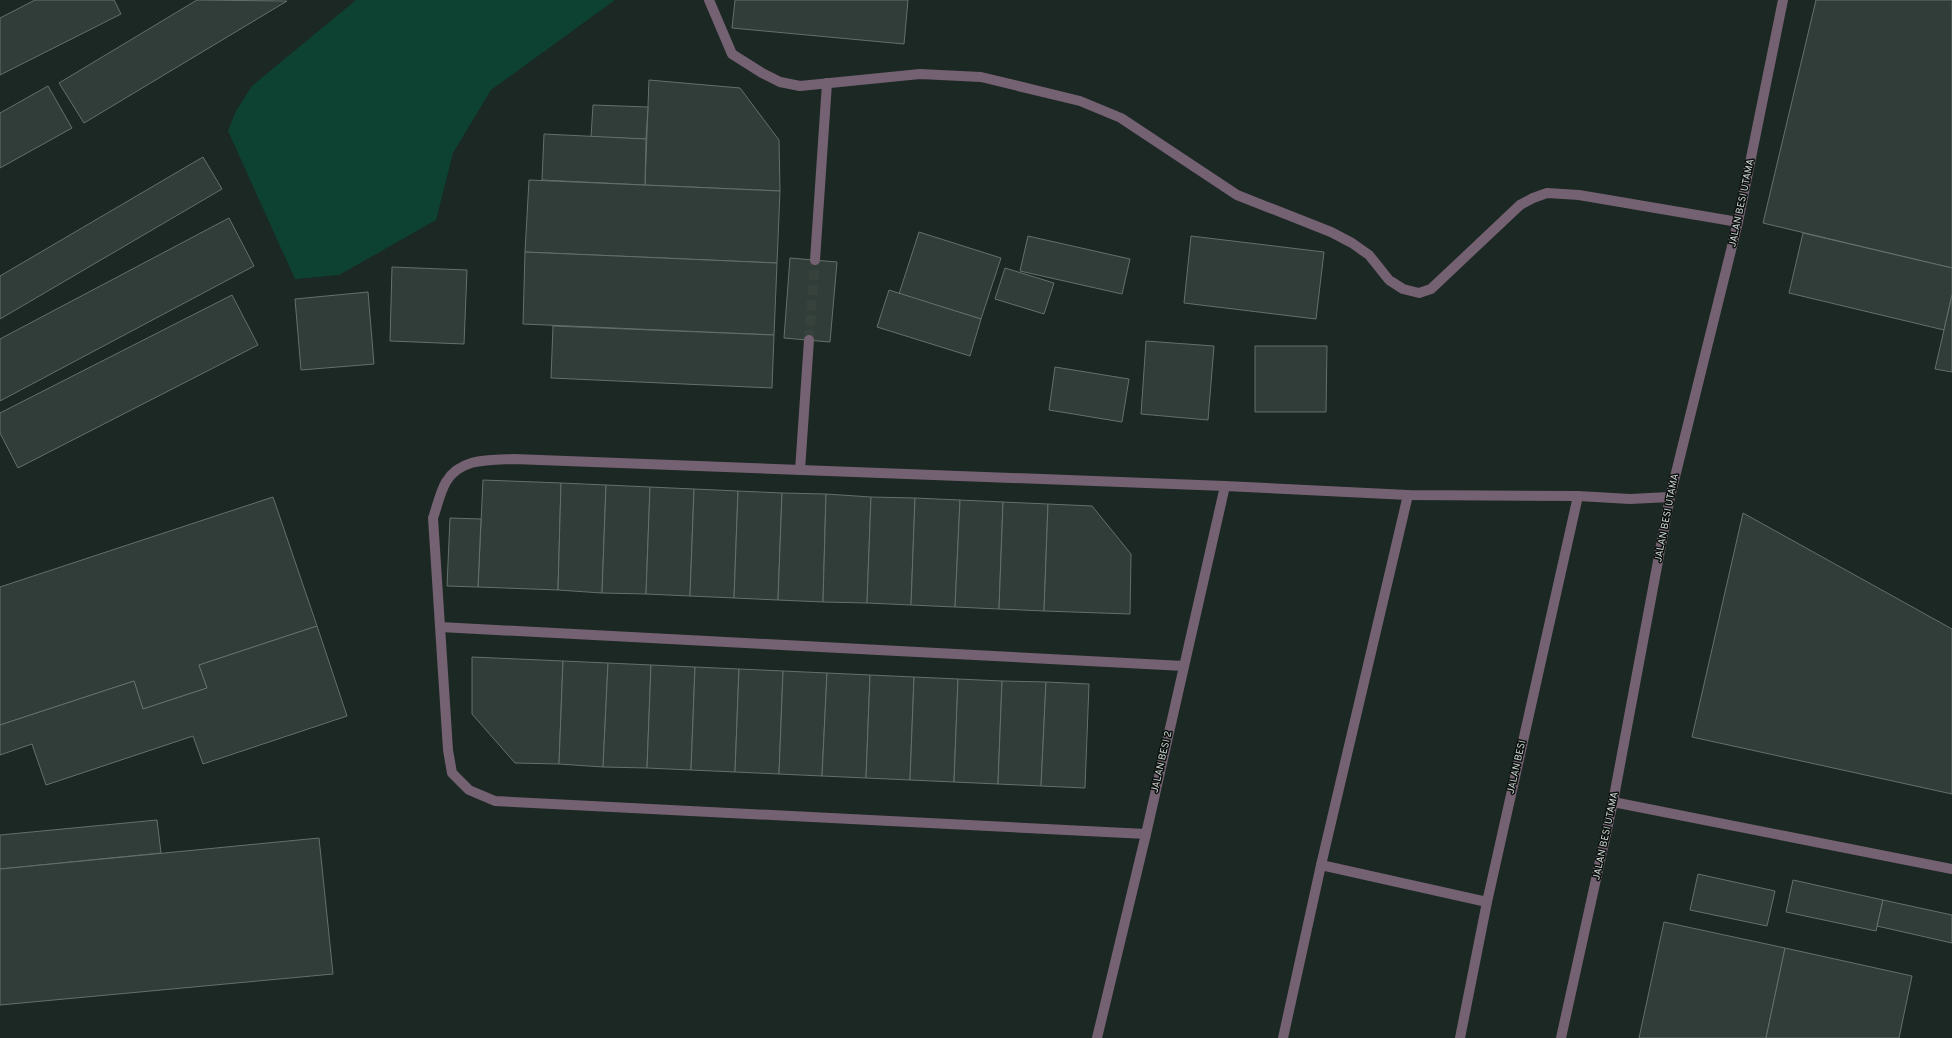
<svg xmlns="http://www.w3.org/2000/svg" width="1952" height="1038" font-family="Overpass,sans-serif">
  <rect width="100%" height="100%" fill="#1c2823"/>
  <path fill="#0d4232" d="M356 0H615L491 90 453 153 436 220 339 275 295 279 228 131 236 111 252 86Z"/>
  <g fill="#303d38" stroke="#63716b">
    <path d="M35 0H114L121 14 0 75V18Z"/>
    <path d="M197 0 287 1 84 123 59 83Z"/>
    <path d="M735 0H908L904 44 732 28Z"/>
    <path d="M1816 0H1952V268L1763 223Z"/>
    <path d="M649 80 740 88 779 140 780 191 645 185Z"/>
    <path d="M48 86 72 128 0 168V113Z"/>
    <path d="M593 105 648 107 646 139 591 137Z"/>
    <path d="M544 134 646 139 645 185 542 180Z"/>
    <path d="M203 157 222 189 0 319V276Z"/>
    <path d="M529 180 780 191 777 263 525 252Z"/>
    <path d="M229 218 254 266 0 401V339Z"/>
    <path d="M919 232 1001 258 981 319 899 294Z"/>
    <path d="M1803 233 1952 268V295L1944 330 1789 293Z"/>
    <path d="M1028 236 1130 259 1122 294 1020 271Z"/>
    <path d="M1191 236 1324 252 1316 319 1184 303Z"/>
    <path d="M525 252 777 263 774 335 523 324Z"/>
    <path d="M790 258 837 262 830 342 784 338Z"/>
    <path d="M392 267 467 270 464 344 390 341Z"/>
    <path d="M1005 268 1054 283 1044 314 995 299Z"/>
    <path d="M889 290 981 319 970 356 877 327Z"/>
    <path d="M368 292 374 364 301 370 295 299Z"/>
    <path d="M232 295 258 345 18 468 0 433V413Z"/>
    <path d="M1952 295V372L1935 369Z"/>
    <path d="M553 326 774 335 772 388 551 378Z"/>
    <path d="M1146 341 1214 346 1208 420 1141 414Z"/>
    <path d="M1255 346H1327L1326 412H1255Z"/>
    <path d="M1055 367 1129 379 1122 422 1049 410Z"/>
    <path d="M483 480 561 483 558 590 478 587Z"/>
    <path d="M561 483 606 485 602 593 558 590Z"/>
    <path d="M606 485 650 487 646 594 602 593Z"/>
    <path d="M650 487 694 489 690 596 646 594Z"/>
    <path d="M694 489 738 491 734 598 690 596Z"/>
    <path d="M738 491 782 493 778 600 734 598Z"/>
    <path d="M782 493 826 494 823 602 778 600Z"/>
    <path d="M826 494 871 497 867 603 823 602Z"/>
    <path d="M273 497 317 626 199 665 207 688 143 709 134 681 0 725V587Z"/>
    <path d="M871 497 915 498 911 605 867 603Z"/>
    <path d="M915 498 960 500 955 607 911 605Z"/>
    <path d="M960 500 1003 502 999 609 955 607Z"/>
    <path d="M1003 502 1048 504 1044 611 999 609Z"/>
    <path d="M1048 504 1092 506 1131 554 1130 614 1044 611Z"/>
    <path d="M1743 513 1952 629V794L1692 737Z"/>
    <path d="M450 518 481 519 478 587 447 586Z"/>
    <path d="M317 626 347 716 203 764 193 736 46 785 32 744 0 755V725L134 681 143 709 207 688 199 665Z"/>
    <path d="M472 657 563 661 559 764 515 763 472 714Z"/>
    <path d="M563 661 608 663 603 767 559 764Z"/>
    <path d="M608 663 651 665 647 768 603 767Z"/>
    <path d="M651 665 695 667 691 770 647 768Z"/>
    <path d="M695 667 739 669 735 772 691 770Z"/>
    <path d="M739 669 783 671 779 774 735 772Z"/>
    <path d="M783 671 827 673 822 776 779 774Z"/>
    <path d="M827 673 870 675 866 778 822 776Z"/>
    <path d="M870 675 914 677 910 780 866 778Z"/>
    <path d="M914 677 958 679 954 782 910 780Z"/>
    <path d="M958 679 1002 681 998 784 954 782Z"/>
    <path d="M1002 681 1046 682 1041 786 998 784Z"/>
    <path d="M1046 682 1089 684 1085 788 1041 786Z"/>
    <path d="M157 820 161 853 0 869V835Z"/>
    <path d="M319 838 333 974 0 1005V869Z"/>
    <path d="M1698 874 1775 891 1767 926 1690 910Z"/>
    <path d="M1793 880 1883 900 1876 931 1786 912Z"/>
    <path d="M1883 900 1952 915V943L1877 926Z"/>
    <path d="M1664 922 1785 948 1766 1038H1639Z"/>
    <path d="M1785 948 1912 976 1899 1038H1766Z"/>
  </g>
  <g fill="none" stroke-linecap="round" stroke-linejoin="round">
    <path stroke="#37423d" stroke-width="10" stroke-dasharray="10 5" stroke-linecap="butt" d="M809 340 815 260"/>
    <g stroke="#746171" stroke-width="10">
      <path d="M709 0 732 54 762 73 780 82 800 86 920 74 981 77 1080 101 1121 118 1237 195 1331 232 1352 243 1369 255 1389 280 1403 289 1419 293 1431 289 1520 205 1533 198 1547 193 1579 195 1738 222"/>
      <path d="M815 260 827 83"/>
      <path d="M800 470 809 340"/>
      <path d="M440 627 1184 666"/>
      <path d="M1613 802 1952 869"/>
      <path d="M1146 834 495 801 469 790 452 773 448 750 433 518C437 507 440 492 446 482 460 458 489 460 514 459L1225 486 1408 495 1578 496 1630 499 1670 497"/>
      <path d="M1321 865 1487 902"/>
      <path d="M1097 1038 1146 834 1225 486"/>
      <path d="M1283 1038 1321 865 1408 495"/>
      <path d="M1460 1038 1487 902 1578 496"/>
      <path d="M1561 1038 1613 802 1670 497 1738 222 1783 0"/>
    </g>
  </g>
  <g text-anchor="middle" dominant-baseline="central" stroke-width="3" stroke-linejoin="round" paint-order="stroke">
    <g font-size="10" fill="#cdd4d1" stroke="#0a100d">
      <text transform="translate(1742 203) rotate(-78)">JALAN BESI UTAMA</text>
      <text transform="translate(1667 518) rotate(-79)">JALAN BESI UTAMA</text>
      <text transform="translate(1162 762) rotate(-77)">JALAN BESI 2</text>
      <text transform="translate(1517 767) rotate(-77)">JALAN BESI</text>
      <text transform="translate(1606 836) rotate(-78)">JALAN BESI UTAMA</text>
    </g>
  </g>
</svg>
